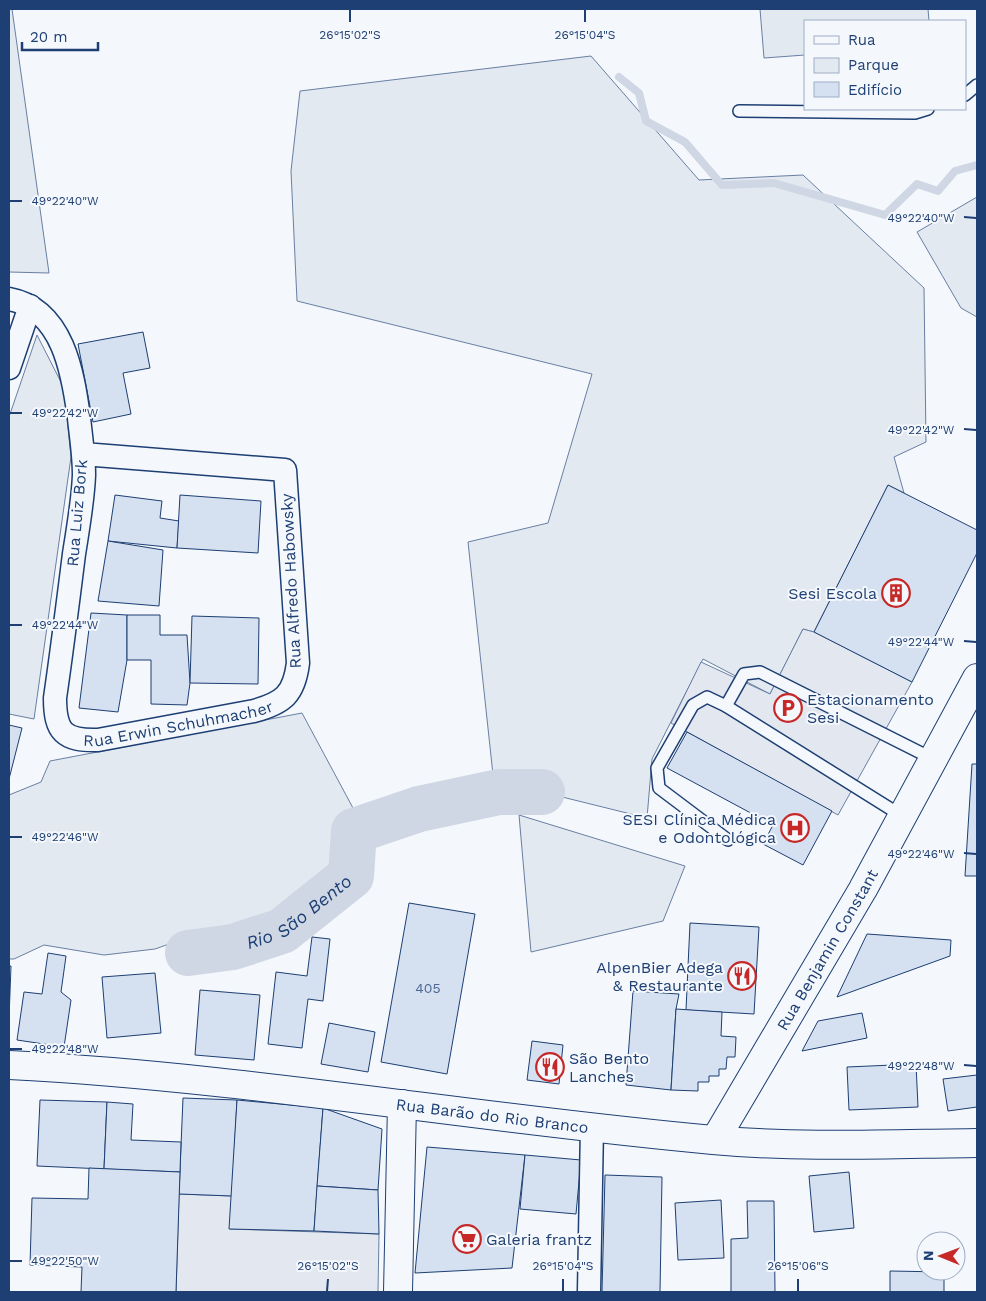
<svg xmlns="http://www.w3.org/2000/svg" width="986" height="1301" font-family="'Work Sans',sans-serif">
  <rect width="100%" height="100%" fill="#f4f7fb"/>
  <g fill="#e3e9f0" stroke="#687fa3">
    <path d="M9 9H12L49 273 9 272Z"/>
    <path d="M760 9H928L929 21H805V55L764 58Z"/>
    <path d="M591 56 699 180 803 175 924 288 926 442 894 457 904 493 888 485 814 632 803 629 770 694 703 659 652 759 647 818 542 792 494 784 468 542 548 523 592 374 297 301 291 171 300 91Z"/>
    <path d="M977 197V317L961 308 917 232Z"/>
    <path d="M37 335 64 388 71 457 34 719 9 714V417Z"/>
    <path d="M302 713 353 808 335 827 334 863 281 912 192 936 155 949 104 955 44 945 14 959H9V795L41 782 50 761Z"/>
    <path d="M519 815 685 866 663 921 531 952Z"/>
  </g>
  <g fill="#e3e8f0" stroke="#687fa3">
    <path d="M803 629 814 632 912 682 838 815 671 723 701 662 770 694Z"/>
    <path d="M179 1194 232 1196 230 1229 379 1234 378 1292H176Z"/>
  </g>
  <g fill="none" stroke-linecap="round" stroke-linejoin="round">
    <path stroke="#cfd7e4" stroke-width="8" d="M619 77 639 93 646 121 685 142 722 185 774 183 885 215 917 184 938 191 955 171 977 165"/>
    <path stroke="#cfd7e4" stroke-width="46" id="s1" d="M188 953 233 947 282 931 351 876 354 831 419 809 499 792H542"/>
  </g>
  <g fill="#d5e0f0" stroke="#1d3f73">
    <path d="M143 332 150 368 123 373 131 414 93 422 78 344Z"/>
    <path d="M888 485 977 530V553L912 682 814 632Z"/>
    <path d="M115 495 162 501 160 518 179 521 177 548 108 541Z"/>
    <path d="M180 495 261 501 258 553 177 548Z"/>
    <path d="M108 541 163 550 159 606 98 601Z"/>
    <path d="M91 613 127 615V660L118 712 79 708Z"/>
    <path d="M127 615H160V635H187L190 683 187 705 151 704V660H127Z"/>
    <path d="M192 616 259 618 258 684 190 683Z"/>
    <path d="M9 725 22 728 9 779Z"/>
    <path d="M687 732 832 811 803 865 763 844 773 825 667 768Z"/>
    <path d="M972 764H977V876H965Z"/>
    <path d="M409 903 475 914 447 1074 381 1062Z"/>
    <path d="M690 923 759 927 754 1014 686 1010Z"/>
    <path d="M867 934 951 940 950 956 837 997Z"/>
    <path d="M312 937 330 939 323 1001 308 999 302 1048 268 1044 276 972 307 976Z"/>
    <path d="M48 953 66 956 61 992 71 1000 64 1047 17 1040 24 992 42 994Z"/>
    <path d="M9 966H11L9 1019Z"/>
    <path d="M155 973 161 1033 107 1038 102 977Z"/>
    <path d="M200 990 260 995 254 1060 195 1055Z"/>
    <path d="M633 991 679 994 676 1009 671 1090 626 1085Z"/>
    <path d="M676 1009 722 1012 721 1036 736 1037 735 1057H727L726 1069H719V1076H709V1082H698V1091L671 1090Z"/>
    <path d="M862 1013 867 1038 802 1051 818 1021Z"/>
    <path d="M329 1023 375 1032 368 1072 321 1064Z"/>
    <path d="M532 1041 563 1045 559 1084 527 1080Z"/>
    <path d="M916 1064 918 1107 849 1110 847 1067Z"/>
    <path d="M977 1075V1107L948 1111 943 1079Z"/>
    <path d="M183 1098 237 1100 232 1196 179 1194Z"/>
    <path d="M40 1100 107 1102 104 1169 37 1166Z"/>
    <path d="M237 1100 323 1108 314 1231 229 1229Z"/>
    <path d="M107 1102 133 1104 131 1140 181 1142 180 1172 104 1169Z"/>
    <path d="M323 1108 382 1129 378 1190 317 1186Z"/>
    <path d="M427 1147 525 1155 512 1268 415 1273Z"/>
    <path d="M525 1155 581 1160 576 1214 520 1209Z"/>
    <path d="M89 1168 180 1172 176 1292H81L82 1267 30 1265 32 1198 88 1199Z"/>
    <path d="M849 1172 854 1228 814 1232 809 1176Z"/>
    <path d="M605 1175 662 1177 660 1292H602Z"/>
    <path d="M317 1186 378 1190 379 1234 314 1231Z"/>
    <path d="M721 1200 724 1258 678 1260 675 1203Z"/>
    <path d="M747 1201H774L775 1292H731V1239L748 1238Z"/>
    <path d="M890 1271 944 1272V1292H890Z"/>
  </g>
  <g fill="none" stroke-linecap="round" stroke-linejoin="round">
    <defs>
      <g id="lane">
        <path d="M965 95 977 85"/>
        <path d="M739 111 915 113 928 109"/>
        <path d="M726 706 707 697 693 705 657 768 659 788 728 840"/>
        <path d="M902 816 726 706 744 674 760 672 933 759"/>
      </g>
      <g id="street">
        <path id="s2" d="M9 299C63 309 73 373 79 418 81 437 84 456 84 475 83 501 78 528 74 554 68 602 62 650 55 698 55 732 64 741 98 740L254 711C283 703 294 695 298 663L285 470 83 454"/>
        <path d="M9 368 30 306"/>
        <path d="M589 1292 592 1126"/>
      </g>
      <g id="secondary">
        <path id="s3" d="M9 1065C245 1077 478 1119 713 1140 801 1148 889 1144 977 1143"/>
        <path id="s4" d="M715 1140 863 889 977 678"/>
        <path d="M398 1292 402 1104"/>
      </g>
    </defs>
    <use href="#lane" stroke="#1d3f73" stroke-width="14"/>
    <use href="#street" stroke="#1d3f73" stroke-width="25"/>
    <use href="#secondary" stroke="#1d3f73" stroke-width="30"/>
    <use href="#lane" stroke="#f4f7fb" stroke-width="11"/>
    <use href="#street" stroke="#f4f7fb" stroke-width="22"/>
    <use href="#secondary" stroke="#f4f7fb" stroke-width="28"/>
  </g>
  <path fill="none" stroke="#1d3f73" stroke-width="2" d="M350 22V10M585 22V10M10 201H22M964 217 976 218M10 413H22M964 429 976 430M10 625H22M964 641 976 642M10 837H22M964 853 976 854M10 1049H22M964 1065 976 1066M10 1261H22M327 1291 328 1279M563 1291V1279M798 1291V1279"/>
  <defs>
    <symbol id="building-ring" viewBox="-11 -11 22 22"><circle r="9.5" fill="#f4f7fb" stroke="#c62828" stroke-width="1.5"/><path d="M-4-6H4V6H1V3H-1V6H-4ZM-2.5-4.3h1.7v1.8h-1.7ZM.8-4.3h1.7v1.8H.8ZM-2.5-1h1.7V.8h-1.7ZM.8-1h1.7V.8H.8Z" fill="#c62828"/></symbol>
    <symbol id="parking-ring" viewBox="-11 -11 22 22"><circle r="9.5" fill="#f4f7fb" stroke="#c62828" stroke-width="1.5"/><path d="M-3.5-5.5H1a3.5 3.5 0 0 1 0 7H-1V5.5H-3.5ZM-1-3.4V-.6H.8a1.4 1.4 0 0 0 0-2.8Z" fill="#c62828"/></symbol>
    <symbol id="hospital-ring" viewBox="-11 -11 22 22"><circle r="9.5" fill="#f4f7fb" stroke="#c62828" stroke-width="1.5"/><path d="M-5-5h3v3.5h4V-5h3V5h-3V1.5h-4V5h-3Z" fill="#c62828"/></symbol>
    <symbol id="restaurant-ring" viewBox="-11 -11 22 22"><circle r="9.5" fill="#f4f7fb" stroke="#c62828" stroke-width="1.5"/><path d="M-5-6h1v4h1v-4h1v4h1v-4h1v5L-1.5 .5V6h-2V.5L-5-1ZM5-6V6H3V1.5H1.5Q1.5-4 5-6Z" fill="#c62828"/></symbol>
    <symbol id="supermarket-ring" viewBox="-11 -11 22 22"><circle r="9.5" fill="#f4f7fb" stroke="#c62828" stroke-width="1.5"/><path d="M-6-5.5h2.5l.6 2H6L4.5 2H-2.5L-4.4-4H-6ZM-1.5 3.2a1.3 1.3 0 1 0 .1 0ZM3 3.2a1.3 1.3 0 1 0 .1 0Z" fill="#c62828"/></symbol>
  </defs>
  <g fill-rule="evenodd">
    <use href="#building-ring" x="880" y="577" width="32" height="32"/>
    <use href="#parking-ring" x="772" y="692" width="32" height="32"/>
    <use href="#hospital-ring" x="779" y="812" width="32" height="32"/>
    <use href="#restaurant-ring" x="726" y="960" width="32" height="32"/>
    <use href="#restaurant-ring" x="534" y="1051" width="32" height="32"/>
    <use href="#supermarket-ring" x="451" y="1223" width="32" height="32"/>
  </g>
  <g text-anchor="middle" dominant-baseline="central" stroke-width="4" stroke-linejoin="round" paint-order="stroke">
    <g font-size="14" fill="#4b6792">
      <text x="428" y="988">405</text>
    </g>
    <g font-size="16" fill="#1d3f73" stroke="#f4f7fb">
      <text transform="translate(77 513) rotate(-85)">Rua Luiz Bork</text>
      <text transform="translate(291 581) rotate(-93)">Rua Alfredo Habowsky</text>
      <text stroke="none"><textPath href="#s2" startOffset="584">Rua Erwin Schuhmacher</textPath></text>
      <text stroke="none"><textPath href="#s4" startOffset="221">Rua Benjamin Constant</textPath></text>
      <text stroke="none"><textPath href="#s3" startOffset="486">Rua Barão do Rio Branco</textPath></text>
    </g>
    <g font-size="16" fill="#1d3f73" stroke="#f4f7fb" text-anchor="end">
      <text x="877" y="593">Sesi Escola</text>
      <text x="807" y="699" text-anchor="start">Estacionamento<tspan x="807" dy="18">Sesi</tspan></text>
      <text x="776" y="819">SESI Clínica Médica<tspan x="776" dy="18">e Odontológica</tspan></text>
      <text x="723" y="967">AlpenBier Adega<tspan x="723" dy="18">&amp; Restaurante</tspan></text>
      <text x="569" y="1058" text-anchor="start">São Bento<tspan x="569" dy="18">Lanches</tspan></text>
      <text x="486" y="1239" text-anchor="start">Galeria frantz</text>
    </g>
    <g font-size="18" font-style="italic" fill="#1d3f73" stroke="#f4f7fb">
      <text stroke="none"><textPath href="#s1" startOffset="121">Rio São Bento</textPath></text>
    </g>
  </g>
  <g font-size="12" text-anchor="middle" fill="#1d3f73" stroke="#f4f7fb" stroke-width="4" stroke-linejoin="round" paint-order="stroke">
    <text x="350" y="39">26°15'02"S</text>
    <text x="585" y="39">26°15'04"S</text>
    <text x="65" y="205">49°22'40"W</text>
    <text x="921" y="222">49°22'40"W</text>
    <text x="65" y="417">49°22'42"W</text>
    <text x="921" y="434">49°22'42"W</text>
    <text x="65" y="629">49°22'44"W</text>
    <text x="921" y="646">49°22'44"W</text>
    <text x="65" y="841">49°22'46"W</text>
    <text x="921" y="858">49°22'46"W</text>
    <text x="65" y="1053">49°22'48"W</text>
    <text x="921" y="1070">49°22'48"W</text>
    <text x="65" y="1265">49°22'50"W</text>
    <text x="328" y="1270">26°15'02"S</text>
    <text x="563" y="1270">26°15'04"S</text>
    <text x="798" y="1270">26°15'06"S</text>
  </g>
  <rect width="986" height="1301" fill="none" stroke="#1d3f73" stroke-width="20"/>
  <rect x="804" y="20" width="162" height="90" fill="#f4f7fb" stroke="#9eadc5"/>
  <rect x="814" y="36" width="25" height="8" fill="#f4f7fb" stroke="#9eadc5"/>
  <text x="848" y="45" font-size="15" fill="#1d3f73">Rua</text>
  <rect x="814" y="58" width="25" height="15" fill="#e3e9f0" stroke="#9eadc5"/>
  <text x="848" y="70" font-size="15" fill="#1d3f73">Parque</text>
  <rect x="814" y="82" width="25" height="15" fill="#d5e0f0" stroke="#9eadc5"/>
  <text x="848" y="95" font-size="15" fill="#1d3f73">Edifício</text>
  <g transform="translate(941 1256) rotate(271)"><circle r="24" fill="#f4f7fb" stroke="#9eadc5"/>
  <path d="M0-4L9 19L0 12L-9 19Z" fill="#c62828"/>
  <text y="-8" font-size="14" font-weight="bold" text-anchor="middle" fill="#1d3f73">N</text>
  </g>
  <path d="M22 42v8h76v-8" fill="none" stroke="#1d3f73" stroke-width="2.5"/>
  <text x="30" y="42" font-size="15" fill="#1d3f73" stroke="#f4f7fb" stroke-width="4" paint-order="stroke">20 m</text>
</svg>
